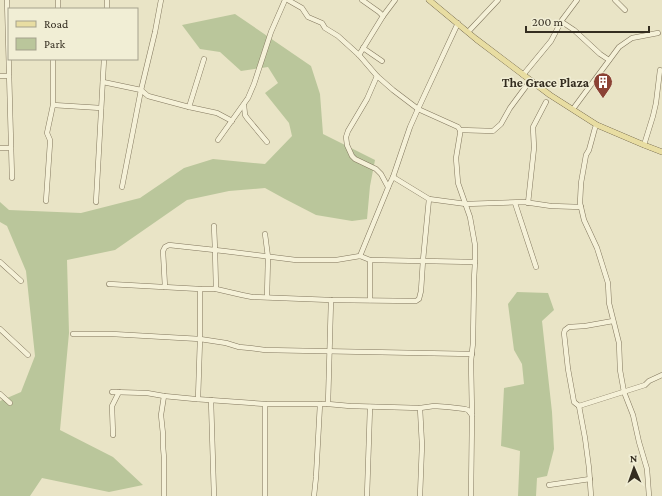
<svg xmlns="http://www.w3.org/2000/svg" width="662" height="496" font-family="'Crimson Pro',serif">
  <rect width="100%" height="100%" fill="#e9e4c6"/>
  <g fill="#bac69b">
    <path d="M235 14 311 66 320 94 323 134 375 160 370 186 367 219 352 221 316 215 285 199 265 188 229 191 187 200 115 250 67 260 69 333 60 430 113 457 143 485 109 492 42 478 30 496H0V401L21 392 35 356 26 271 7 226 0 222V202L9 210 81 213 140 198 184 168 213 159 265 164 292 136 289 123 265 93 278 83 268 67 241 71 220 52 200 49 182 25Z"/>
    <path d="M517 292 548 293 554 310 542 321 552 412 554 449 547 476 537 478 536 496H518L520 451 501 446 504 388 524 384 522 364 514 350 508 304Z"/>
  </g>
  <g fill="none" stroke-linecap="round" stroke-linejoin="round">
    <defs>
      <g id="minor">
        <path d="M7 0 12 178"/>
        <path d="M58 0V9"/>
        <path d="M288 0 302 8 308 17 322 23 325 28 338 36 359 55 377 76 393 90 418 109 458 127 460 130V134L456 158 458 183 470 217 475 245V262L474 279 473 343 471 361 472 415 471 496"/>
        <path d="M615 0 625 10"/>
        <path d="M107 9V0"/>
        <path d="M383 16 395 0"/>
        <path d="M562 22 574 30 600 54 609 60"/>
        <path d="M468 32 498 0"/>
        <path d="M363 48 382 61"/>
        <path d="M359 55 383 16 379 12 362 0"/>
        <path d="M523 75 551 41 562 20 577 0"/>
        <path d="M0 76H9"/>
        <path d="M377 76 367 99 348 131 346 137 347 145 352 156 355 159 376 169 381 174 388 187"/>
        <path d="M103 82 141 90 148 96 189 107 217 113 232 121"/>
        <path d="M53 105 101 108"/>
        <path d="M244 105 245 115 247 118 267 142"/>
        <path d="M189 107 204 59"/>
        <path d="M573 109 619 47 632 38 658 33"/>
        <path d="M597 125 595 128 589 150 586 155 581 183 580 203 584 220 597 248 608 283 609 303 619 343 620 370 624 392 633 415 639 442 647 469 649 496"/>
        <path d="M460 130 493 131 501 124 510 108 530 81"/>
        <path d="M218 140 248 98 254 84 271 32 285 0"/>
        <path d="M644 145 653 116 656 103 660 70"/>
        <path d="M0 148H11"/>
        <path d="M393 177 429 199 466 204 524 202 551 206 581 207"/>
        <path d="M122 187 141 90 155 32 161 0"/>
        <path d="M46 201 50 143V140L47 133 53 105V59"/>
        <path d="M96 202 104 59"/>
        <path d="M515 203 536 267"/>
        <path d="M528 203 534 148 533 127 546 102"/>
        <path d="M214 226 215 250 216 289"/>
        <path d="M265 234 268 257 267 297"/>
        <path d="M360 256 390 183 393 177 410 127 418 109 458 23"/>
        <path d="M370 260 475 262"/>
        <path d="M0 262 21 281"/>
        <path d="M109 284 200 289H216L242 295 252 297 331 300 416 301 419 299 421 291 423 260 429 199"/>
        <path d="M165 287 163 251 165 247 169 245 224 251 296 260H336L360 256 370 260V300"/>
        <path d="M0 329 28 355"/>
        <path d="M73 334H112L200 339 226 343 239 347 250 348 265 350 472 354"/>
        <path d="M112 392 147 393 164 396 195 399 265 404H328L350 406 420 408 434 406 448 407 465 409 468 410 472 415"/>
        <path d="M0 394 10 403"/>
        <path d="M198 399 200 339V289"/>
        <path d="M211 400 214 496"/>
        <path d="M328 404 331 300"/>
        <path d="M579 406 645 385 649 381 662 375"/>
        <path d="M420 408 422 445 420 496"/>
        <path d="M113 435 112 406 119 392"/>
        <path d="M549 485 590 479"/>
        <path d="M164 496V458L163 446V434L161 415 164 396"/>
        <path d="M265 496V404"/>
        <path d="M314 496 316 477 320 404"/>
        <path d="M367 496 370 407"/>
        <path d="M591 496 589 468 585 438 579 406 574 402 568 369 564 333 565 330 569 327 585 326 613 321"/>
      </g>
      <path id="major" d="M429 0 476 39 550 95 597 125 644 145 662 152"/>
    </defs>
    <use href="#minor" stroke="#82775e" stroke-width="5.5"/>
    <use href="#major" stroke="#514532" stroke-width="6"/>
    <use href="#minor" stroke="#f5f1d8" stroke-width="4.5"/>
    <use href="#major" stroke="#e8dda2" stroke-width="5.5"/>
  </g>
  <defs>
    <symbol id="building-pin" viewBox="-11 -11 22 30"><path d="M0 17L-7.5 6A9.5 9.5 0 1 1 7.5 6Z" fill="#8b4235" stroke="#f1eed5"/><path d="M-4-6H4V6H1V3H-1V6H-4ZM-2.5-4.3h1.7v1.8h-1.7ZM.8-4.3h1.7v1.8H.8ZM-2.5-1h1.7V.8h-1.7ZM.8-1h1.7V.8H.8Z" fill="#fff"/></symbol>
  </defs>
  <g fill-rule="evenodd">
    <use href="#building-pin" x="592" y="71" width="22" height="30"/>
  </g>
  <g text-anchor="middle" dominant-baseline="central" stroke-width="3" stroke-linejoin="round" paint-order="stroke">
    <g font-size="13" font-weight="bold" fill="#342d20" stroke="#f1eed5" text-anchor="end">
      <text x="589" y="82">The Grace Plaza</text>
    </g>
  </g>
  <rect x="8" y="8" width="130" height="52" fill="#f1eed5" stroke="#a5a18d"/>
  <rect x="16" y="21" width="20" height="6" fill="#e8dda2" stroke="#a5a18d"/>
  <text x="44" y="28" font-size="12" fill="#342d20">Road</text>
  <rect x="16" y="38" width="20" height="12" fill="#bac69b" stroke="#a5a18d"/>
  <text x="44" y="48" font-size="12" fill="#342d20">Park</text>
  <g transform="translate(634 468) rotate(358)" stroke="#f1eed5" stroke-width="3" paint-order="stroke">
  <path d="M0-3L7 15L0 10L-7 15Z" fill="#342d20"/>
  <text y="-6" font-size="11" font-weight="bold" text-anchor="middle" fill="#342d20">N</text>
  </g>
  <path d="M526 26v6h123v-6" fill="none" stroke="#342d20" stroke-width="2"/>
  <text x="532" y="26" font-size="12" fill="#342d20" stroke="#f1eed5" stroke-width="3" paint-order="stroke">200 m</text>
</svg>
